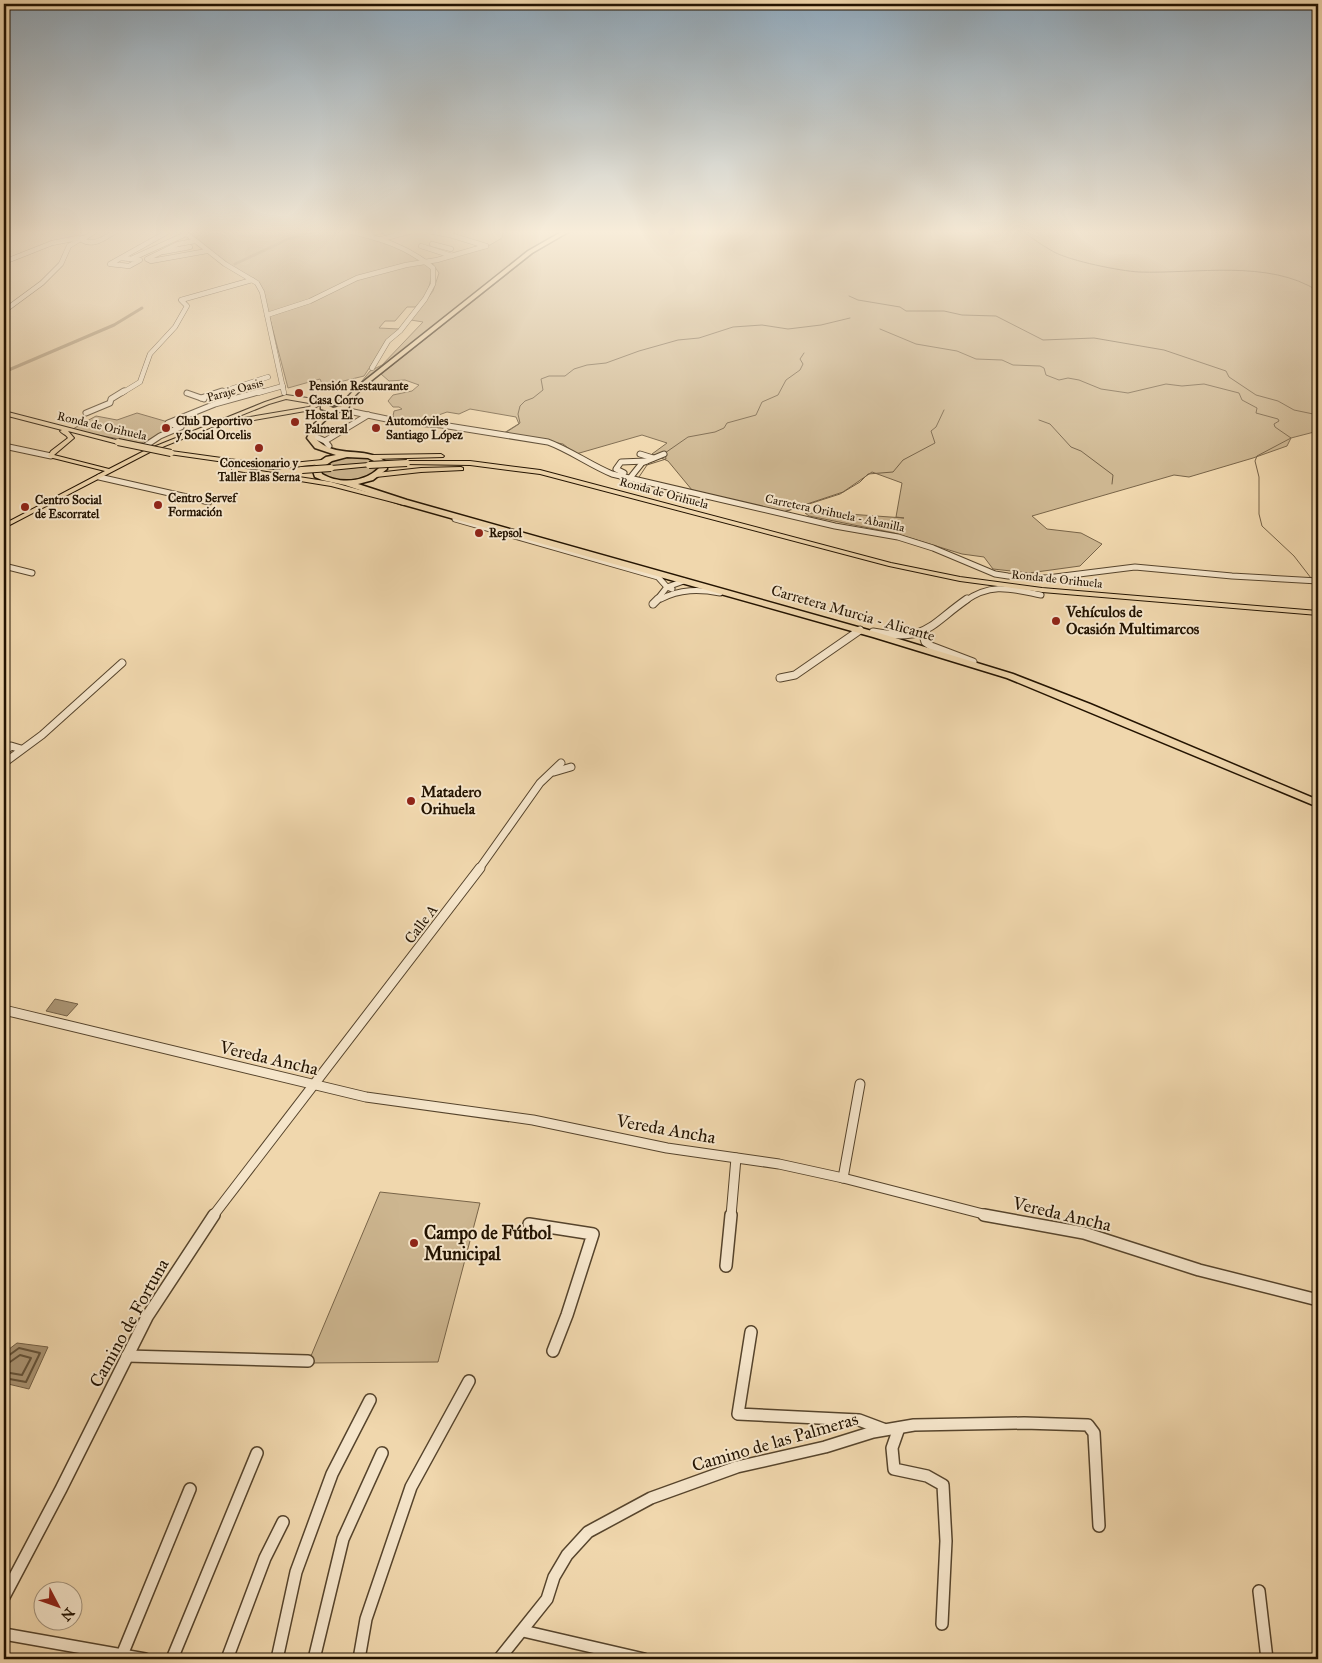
<svg xmlns="http://www.w3.org/2000/svg" width="1322" height="1663" font-family="'IM FELL Great Primer',serif">
  <rect width="100%" height="100%" fill="#f0d7ad"/>
  <filter id="stains"><feTurbulence type="fractalNoise" baseFrequency=".004" numOctaves="4"/><feColorMatrix values="0 0 0 0 .2 0 0 0 0 .09 0 0 0 0 .02 0 0 0 .5 -.17"/></filter>
  <radialGradient id="worn" r=".72"><stop offset=".6" stop-color="#630" stop-opacity="0"/><stop offset="1" stop-color="#630" stop-opacity=".3"/></radialGradient>
  <g fill="#cdb690" stroke="#786448">
    <path d="M187 231H345L399 246 432 268C431 284 428 295 416 307H407L395 321H385L379 328 399 329 387 341 364 376 323 386 320 379 288 388 263 292 258 283 229 266Z"/>
    <path d="M497 231H565L533 249 365 382 362 381 370 371 382 365 423 322 411 320 433 291 439 273 432 263 490 245 502 238 503 232Z"/>
    <path d="M571 231H1318V431L1291 438 1287 446 1253 458 1189 477 1174 475 1032 516 1047 529 1081 533 1102 544 1080 566 1029 573 993 569 984 557 962 554 894 533 809 516 805 513H834L904 518 896 517 902 483 872 472 843 492 783 512 692 490 668 461 652 454 667 443 642 435 576 454 563 444 505 433 519 424 516 417 470 409 459 414 447 412 422 421 395 419 393 416 394 411 402 409 399 407H393L388 401 393 395 412 391 419 385 405 380 389 381 381 374 534 253Z"/>
    <path d="M137 413 168 422 165 423 177 427 141 443 71 430 96 416 117 420Z"/>
    <path d="M348 457H367L379 463 321 467 331 460Z"/>
    <path d="M380 466C373 481 327 487 320 470Z"/>
    <path d="M380 1192 480 1203 438 1362 308 1363Z"/>
  </g>
  <g fill="#aa9473" stroke="#746045">
    <path d="M55 999 78 1004 67 1016 46 1011Z"/>
    <path d="M17 1343 48 1347 29 1389 4 1383V1353Z"/>
  </g>
  <g fill="none" stroke-linecap="round" stroke-linejoin="round">
    <g stroke="#66543a" stroke-width="2">
      <path d="M4 1356H8L19 1348 40 1353 26 1382 4 1378"/>
      <path d="M4 1363 10 1362 20 1355 31 1358 22 1375 4 1372"/>
    </g>
    <g stroke="#746045" stroke-width="1">
      <path d="M1022 231C1032 238 1043 246 1054 252 1071 261 1120 271 1139 272 1195 274 1269 259 1318 291"/>
      <path d="M849 296 858 300 900 307 906 311H944L962 315 996 316 1043 340 1094 338 1164 350 1226 371 1229 377 1256 395 1278 401 1294 410 1318 415"/>
      <path d="M880 329 916 344 957 351 976 359 1002 360 1013 365 1040 366 1044 368 1046 375 1059 380 1068 378 1079 380 1101 389 1128 393 1166 384 1182 386 1204 384 1239 393 1242 400 1257 408 1256 413 1278 419 1279 421 1274 424 1275 427 1291 438 1257 456 1255 461 1259 477V514L1262 526 1294 556 1311 578"/>
      <path d="M1039 420 1050 424 1071 447 1081 451 1113 475 1112 484"/>
      <path d="M504 433 520 423 518 414 520 406 525 401 533 398 543 390 541 379 549 376H565L574 369 587 365 606 363 639 351 678 340 699 338 733 327 762 325 788 329 821 325 850 318"/>
      <path d="M639 477 647 465 666 459 665 453 688 437 715 432 724 428 727 423 756 415 762 402 778 395 786 380 800 370 803 364 800 359 804 353"/>
      <path d="M784 512 840 494 860 482 868 474 893 472 903 460 935 443 931 431 936 427 944 410"/>
    </g>
    <g stroke="#aa9473" stroke-width="3">
      <path d="M289 239 314 231"/>
      <path d="M235 264 286 240"/>
      <path d="M4 372 114 325 142 308"/>
    </g>
    <defs>
      <g id="minor-far4">
        <path d="M183 231 225 264 257 283 262 292 284 393"/>
        <path d="M348 231C380 238 408 247 433 268V284L425 299 400 331 388 341 372 368"/>
        <path d="M428 231 450 235 486 246"/>
        <path d="M366 234 382 231"/>
        <path d="M382 239 412 231"/>
        <path d="M82 240C94 247 106 237 116 231"/>
        <path d="M82 240 95 231"/>
        <path d="M195 241 178 244 147 259 151 261 207 251"/>
        <path d="M432 244 451 249"/>
        <path d="M421 246 452 256"/>
        <path d="M163 252 190 247"/>
        <path d="M121 258 140 260 129 266 110 264 169 231"/>
        <path d="M131 259 186 234"/>
        <path d="M4 262 52 243 78 238"/>
        <path d="M4 269 7 270 4 272"/>
        <path d="M4 311 42 283 61 264 69 246 82 238"/>
        <path d="M267 315 310 301 357 278 406 265 437 260 486 246"/>
        <path d="M122 393 140 382 150 354 175 327 187 306 181 300 252 280"/>
        <path d="M218 393 268 377"/>
        <path d="M258 393 283 386"/>
      </g>
      <g id="minor-far3">
        <path d="M187 393 204 399"/>
        <path d="M201 398 222 391"/>
        <path d="M339 409 401 422 442 425 548 442C570 450 590 465 612 474L835 526 898 537 933 548 995 574 1008 576 1047 578 1135 567 1232 576 1318 581"/>
        <path d="M86 413 110 403 111 399 124 391"/>
        <path d="M316 437 325 441 329 446"/>
        <path d="M325 441 368 415"/>
        <path d="M4 446 51 456"/>
        <path d="M151 448 145 446 160 436 181 427 168 423 215 404 262 391"/>
        <path d="M640 454 653 458"/>
        <path d="M624 473 616 469 621 462 646 461"/>
        <path d="M99 477 209 502"/>
        <path d="M630 478 642 463 664 454"/>
        <path d="M455 519 658 577 667 587 656 601"/>
        <path d="M8 567 32 573"/>
        <path d="M672 589 667 587 684 581"/>
        <path d="M661 599C680 589 699 589 720 593"/>
        <path d="M965 601C992 582 1011 589 1041 595"/>
      </g>
      <g id="minor-far2">
        <path d="M653 604 658 599"/>
        <path d="M873 632C927 642 927 627 967 599"/>
        <path d="M923 635 925 642 931 646 973 662"/>
        <path d="M780 678 795 675 860 630"/>
        <path d="M4 752 11 746 21 749"/>
        <path d="M4 763 42 735 122 663"/>
        <path d="M554 772 571 767"/>
        <path d="M479 869 540 783 561 763"/>
      </g>
      <g id="minor-far1">
        <path d="M4 1010 366 1097 533 1120 667 1148 779 1164 843 1178 991 1216"/>
        <path d="M843 1178 860 1084"/>
        <path d="M213 1216 480 868"/>
        <path d="M731 1216 736 1158"/>
      </g>
      <g id="minor">
        <path d="M984 1215 1084 1233 1199 1270 1318 1300"/>
        <path d="M529 1224 593 1234 567 1315 553 1351"/>
        <path d="M726 1266 731 1215"/>
        <path d="M751 1332 738 1414 859 1420 883 1429"/>
        <path d="M127 1356 308 1361"/>
        <path d="M899 1428 892 1448 894 1469 927 1476 943 1485 946 1541 942 1624"/>
        <path d="M1259 1591 1267 1659"/>
        <path d="M4 1597 61 1489 147 1317 214 1215"/>
        <path d="M523 1631 644 1659"/>
        <path d="M4 1634 145 1659"/>
        <path d="M122 1655 190 1489"/>
        <path d="M172 1659 257 1453"/>
        <path d="M227 1659 265 1558 283 1522"/>
        <path d="M277 1659 296 1572 332 1474 370 1400"/>
        <path d="M314 1659 343 1539 382 1453"/>
        <path d="M359 1659 366 1619 411 1487 469 1381"/>
        <path d="M499 1659 547 1599 554 1577 567 1555 588 1532 651 1498 737 1467 825 1447 873 1432 914 1425 1024 1423 1088 1425 1094 1433 1099 1526"/>
      </g>
      <g id="major">
        <path d="M286 395 329 401 332 403 329 405 320 403V405L311 410 232 424 229 422 232 420 309 407 315 404 286 399 269 404 150 452 4 528V524L105 471 49 457 48 456 51 451 68 438C66 434 62 434 60 431L62 430 4 415V411L120 441V443L118 444 68 431 74 438 54 455 109 469 146 450 265 402Z"/>
        <path d="M171 451 273 465 322 460 325 462 322 464 273 469 169 454 168 453Z"/>
        <path d="M441 454 444 456 443 457 373 459 370 457 373 455Z"/>
        <path d="M407 461H470L540 470 891 563 960 577 1042 588 1318 611V615L1042 592 960 581 889 566 540 474 470 465 405 464V462Z"/>
        <path d="M369 463 372 465 371 466 331 470 328 468 331 466Z"/>
        <path d="M234 467 331 482 407 503 404 505 331 486 232 470V468Z"/>
        <path d="M461 467 463 468V470L421 472 376 477 373 475 376 473 421 468Z"/>
      </g>
      <path id="highway" d="M563 231H570L532 253 362 388 351 400 348 409C333 412 318 422 315 438 335 460 365 445 386 462L387 469 373 480 358 484 407 500 879 633 1013 674 1090 704 1318 800V807L1007 678 873 637 401 504 345 485 322 480 315 477 312 468 313 466 326 457 336 455 315 448 307 438 314 424 328 411 321 409V405L329 401H344L358 386 528 251ZM339 404 342 406 333 408 329 406ZM347 457 368 458 378 463 379 468C364 483 339 484 322 474L320 469 332 461Z"/>
    </defs>
    <use href="#minor-far4" stroke="#56442c" stroke-width="5.5"/>
    <use href="#minor-far3" stroke="#56442c" stroke-width="7"/>
    <use href="#minor-far2" stroke="#56442c" stroke-width="9"/>
    <use href="#minor-far1" stroke="#56442c" stroke-width="11"/>
    <use href="#minor" stroke="#56442c" stroke-width="14"/>
    <use href="#major" stroke="#231301" stroke-width="2"/>
    <use href="#highway" stroke="#231301" stroke-width="3"/>
    <use href="#minor-far4" stroke="#f5e5ca" stroke-width="4.5"/>
    <use href="#minor-far3" stroke="#f5e5ca" stroke-width="5"/>
    <use href="#minor-far2" stroke="#f5e5ca" stroke-width="7"/>
    <use href="#minor-far1" stroke="#f5e5ca" stroke-width="9"/>
    <use href="#minor" stroke="#f5e5ca" stroke-width="11"/>
    <use href="#major" fill="#f0d7ad" fill-rule="evenodd"/>
    <use href="#highway" fill="#f0d7ad" fill-rule="evenodd"/>
    <defs>
      <g id="major-bridge">
        <path d="M118 442 171 453"/>
        <path d="M369 465 407 463"/>
        <path d="M302 470 331 468"/>
      </g>
    </defs>
    <use href="#major-bridge" stroke="#231301" stroke-width="8" stroke-linecap="butt"/>
    <use href="#major-bridge" stroke="#f0d7ad" stroke-width="6"/>
  </g>
  <linearGradient id="sky" x2="0" y2="1"><stop stop-color="#8fa7b9"/><stop offset="0.5" stop-color="#f8edda"/><stop offset="1" stop-color="#f8edda" stop-opacity="0"/></linearGradient>
  <rect width="1322" height="464" fill="url(#sky)"/>
  <g fill="#8f2418" stroke="#f5e5ca" stroke-width="2">
    <circle cx="299" cy="393" r="5"/>
    <circle cx="295" cy="422" r="5"/>
    <circle cx="166" cy="428" r="5"/>
    <circle cx="376" cy="428" r="5"/>
    <circle cx="259" cy="448" r="5"/>
    <circle cx="158" cy="505" r="5"/>
    <circle cx="25" cy="507" r="5"/>
    <circle cx="479" cy="533" r="5"/>
    <circle cx="1056" cy="621" r="5"/>
    <circle cx="411" cy="801" r="5"/>
    <circle cx="414" cy="1243" r="5"/>
  </g>
  <g text-anchor="middle" dominant-baseline="central" stroke-width="4" stroke-linejoin="round" paint-order="stroke">
    <g font-size="12" font-weight="bold" fill="#231301" stroke="#f5e5ca" text-anchor="start">
      <text x="309" y="386">Pensión Restaurante<tspan x="309" dy="14">Casa Corro</tspan></text>
      <text x="305" y="415">Hostal El<tspan x="305" dy="14">Palmeral</tspan></text>
      <text x="176" y="421">Club Deportivo<tspan x="176" dy="14">y Social Orcelis</tspan></text>
      <text x="386" y="421">Automóviles<tspan x="386" dy="14">Santiago López</tspan></text>
      <text x="259" y="463" text-anchor="middle">Concesionario y<tspan x="259" dy="14">Taller Blas Serna</tspan></text>
      <text x="168" y="498">Centro Servef<tspan x="168" dy="14">Formación</tspan></text>
      <text x="35" y="500">Centro Social<tspan x="35" dy="14">de Escorratel</tspan></text>
      <text x="489" y="533">Repsol</text>
    </g>
    <g font-size="12" fill="#231301" stroke="#f5e5ca">
      <text transform="translate(235 390) rotate(-16)">Paraje Oasis</text>
      <text transform="translate(102 426) rotate(13)">Ronda de Orihuela</text>
      <text transform="translate(664 493) rotate(15)">Ronda de Orihuela</text>
      <text transform="translate(835 513) rotate(12)">Carretera Orihuela - Abanilla</text>
      <text transform="translate(1057 579) rotate(6)">Ronda de Orihuela</text>
    </g>
    <g font-size="15" font-weight="bold" fill="#231301" stroke="#f5e5ca" text-anchor="start">
      <text x="1066" y="612">Vehículos de<tspan x="1066" dy="17">Ocasión Multimarcos</tspan></text>
      <text x="421" y="792">Matadero<tspan x="421" dy="17">Orihuela</tspan></text>
    </g>
    <g font-size="15" fill="#231301" stroke="#f5e5ca">
      <text transform="translate(853 613) rotate(16)">Carretera Murcia - Alicante</text>
      <text transform="translate(421 924) rotate(-53)">Calle A</text>
    </g>
    <g font-size="18" fill="#231301" stroke="#f5e5ca">
      <text transform="translate(269 1058) rotate(13)">Vereda Ancha</text>
      <text transform="translate(666 1129) rotate(10)">Vereda Ancha</text>
      <text transform="translate(1062 1214) rotate(13)">Vereda Ancha</text>
      <text transform="translate(129 1323) rotate(-61)">Camino de Fortuna</text>
      <text transform="translate(775 1442) rotate(-16)">Camino de las Palmeras</text>
    </g>
    <g font-size="18" font-weight="bold" fill="#231301" stroke="#f5e5ca" text-anchor="start">
      <text x="424" y="1233">Campo de Fútbol<tspan x="424" dy="21">Municipal</tspan></text>
    </g>
  </g>
  <rect width="1322" height="1663" fill="none" stroke="#f0d7ad" stroke-width="20"/>
  <rect x="5" y="5" width="1312" height="1653" fill="none" stroke="#231301" stroke-width="2.5"/>
  <rect x="10" y="10" width="1302" height="1643" fill="none" stroke="#231301"/>
  <g transform="translate(58 1606) rotate(131)"><circle r="24" fill="#f5e5ca" stroke="#a1917a"/>
  <path d="M0-4L9 19L0 12L-9 19Z" fill="#8f2418"/>
  <text y="-8" font-size="14" font-weight="bold" text-anchor="middle" fill="#231301">N</text>
  </g>
  <rect width="100%" height="100%" filter="url(#stains)"/>
  <rect width="100%" height="100%" fill="url(#worn)"/>
</svg>
